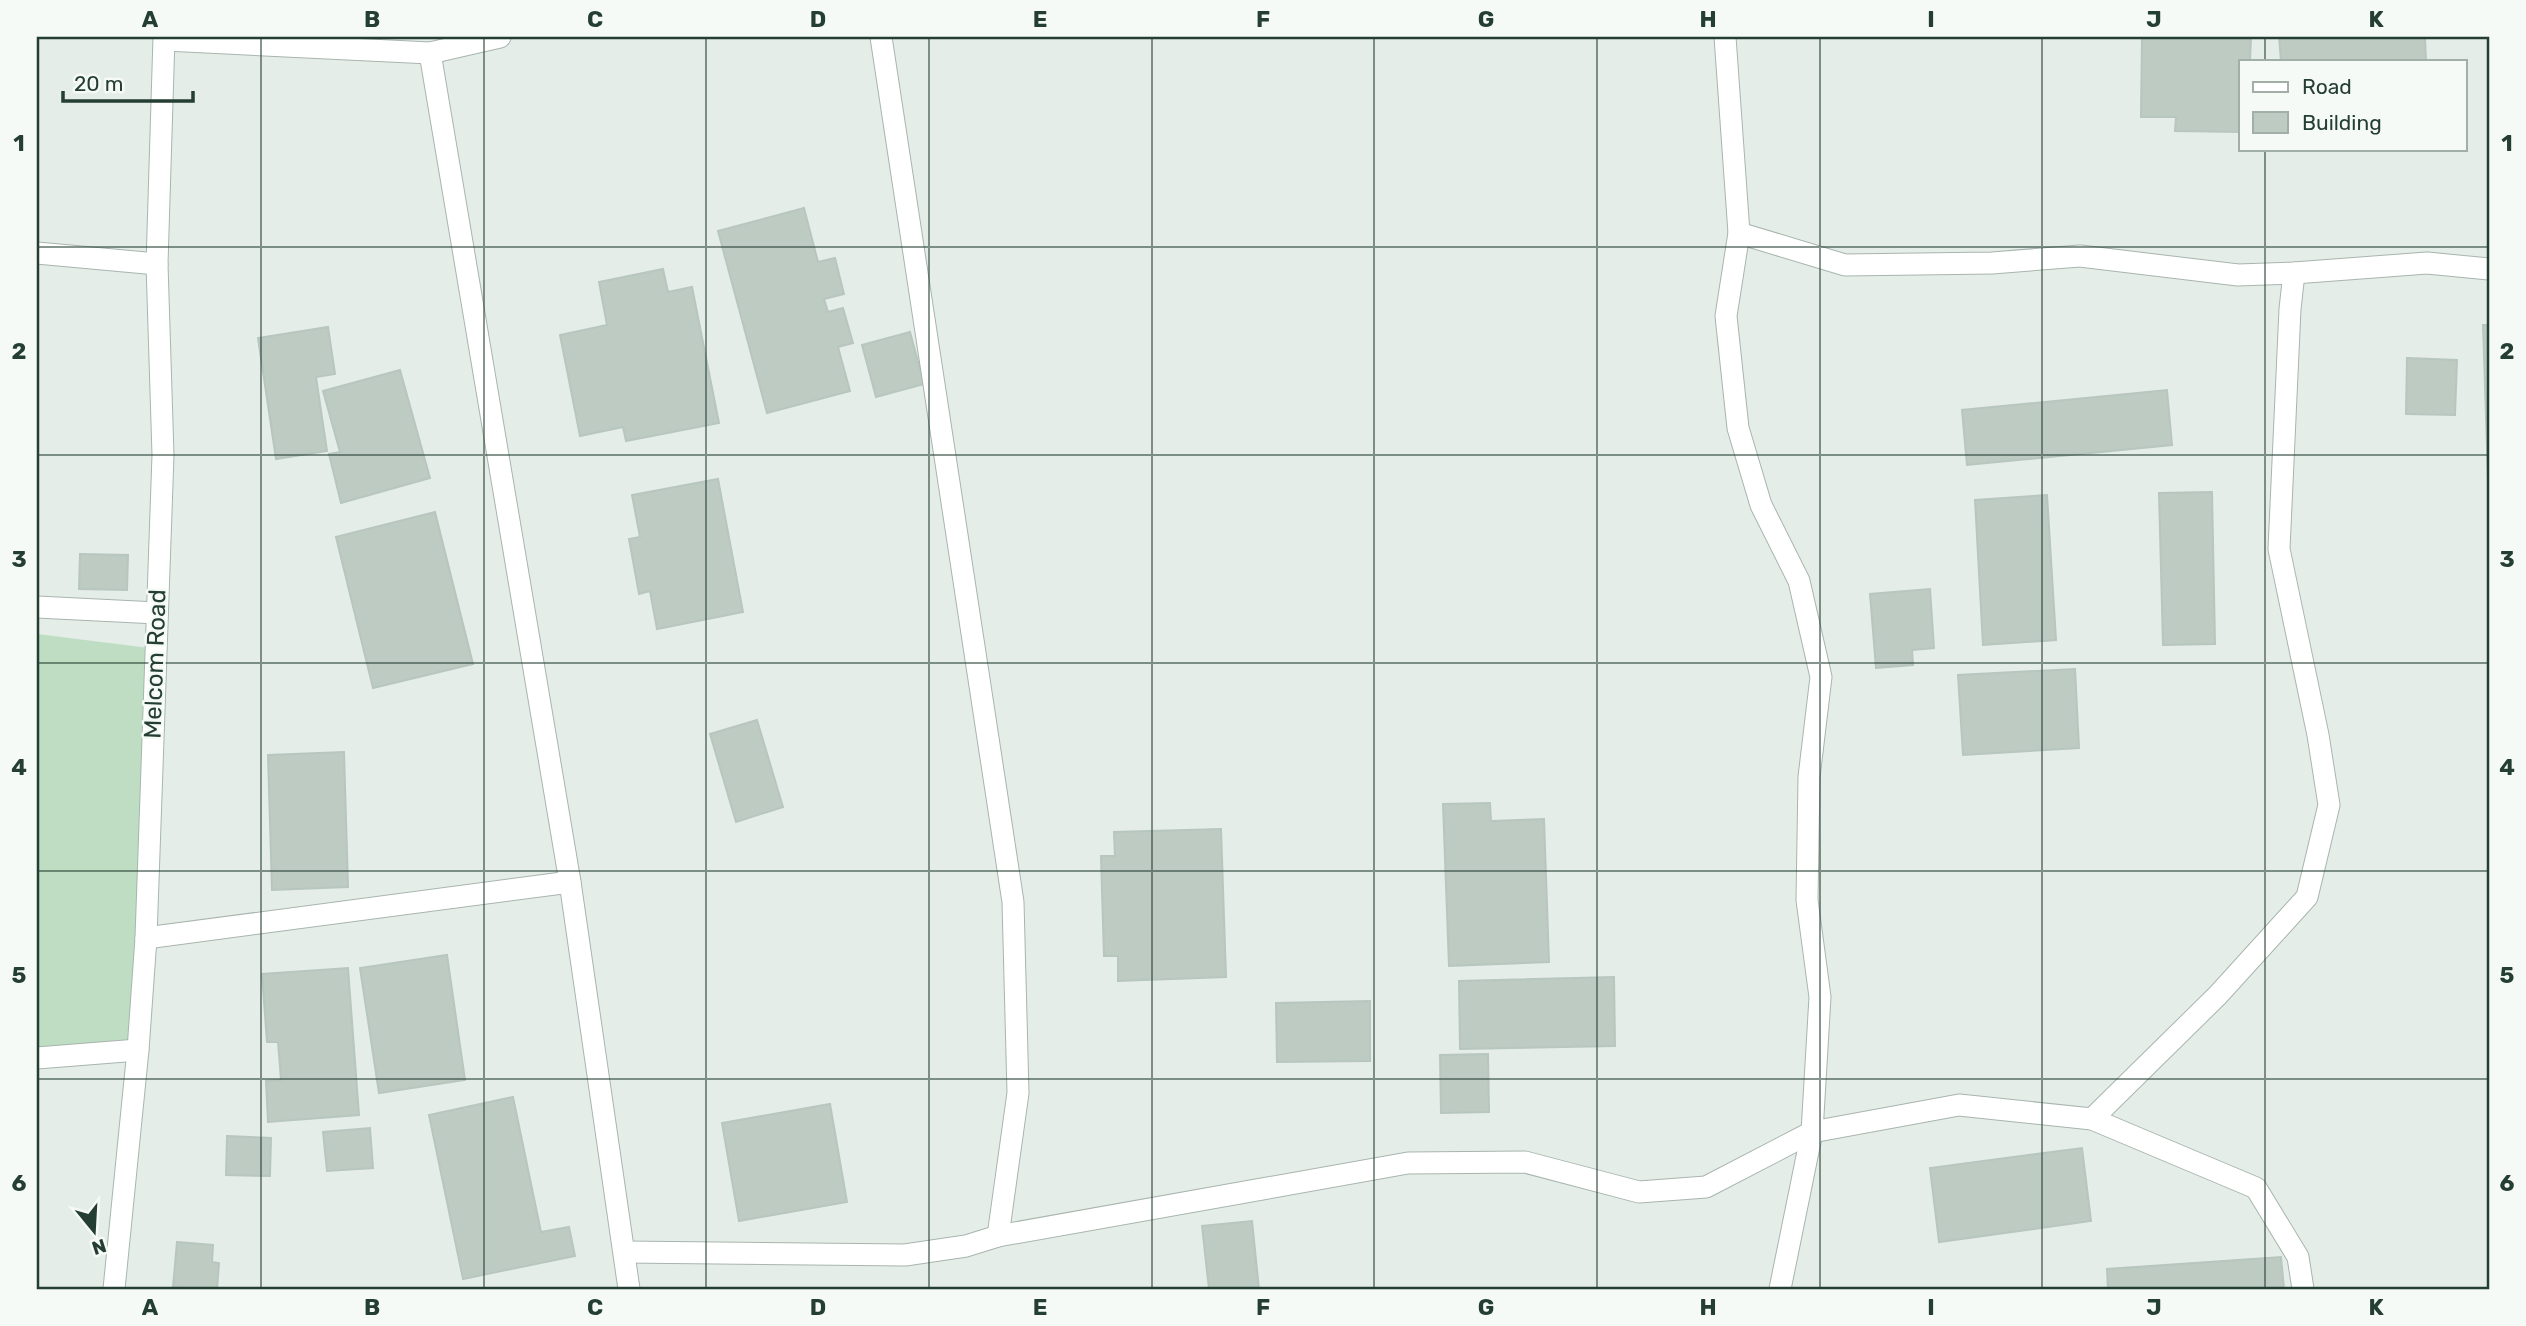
<svg xmlns="http://www.w3.org/2000/svg" width="2526" height="1326" font-family="Rubik,sans-serif">
  <rect width="100%" height="100%" fill="#e5ede8"/>
  <path fill="#bfddc2" d="M37 634 149 648 131 1043 37 1051Z"/>
  <g fill="#bdcbc3" stroke="#b7c6be" stroke-width="2">
    <path d="M2142 37H2251L2250 61H2241V132L2175 131 2176 117H2141Z"/>
    <path d="M2279 37H2425L2426 61H2281Z"/>
    <path d="M804 208 818 262 835 258 844 294 824 299 828 312 843 308 853 343 838 347 850 391 767 413 718 231Z"/>
    <path d="M663 269 668 292 692 287 719 423 626 441 623 427 580 436 560 335 607 325 599 282Z"/>
    <path d="M2483 325H2489L2488 479Z"/>
    <path d="M328 327 335 374 316 377 327 451 276 459 258 338Z"/>
    <path d="M910 332 924 384 876 397 862 345Z"/>
    <path d="M2407 358 2457 360 2455 415 2406 414Z"/>
    <path d="M400 370 430 478 341 503 329 454 340 452 323 391Z"/>
    <path d="M2167 390 2172 445 1967 465 1962 410Z"/>
    <path d="M718 479 743 612 657 629 650 591 639 594 629 539 640 537 632 495Z"/>
    <path d="M2212 492 2215 644 2163 645 2159 493Z"/>
    <path d="M2047 495 2056 640 1983 645 1975 500Z"/>
    <path d="M435 512 473 664 373 688 336 537Z"/>
    <path d="M80 554 128 555 127 590 79 589Z"/>
    <path d="M1930 589 1934 648 1912 650 1913 665 1876 668 1870 594Z"/>
    <path d="M2075 669 2079 748 1963 755 1958 675Z"/>
    <path d="M757 720 783 807 736 822 710 734Z"/>
    <path d="M344 752 348 887 272 890 268 755Z"/>
    <path d="M1490 803 1491 821 1544 819 1549 962 1449 966 1443 804Z"/>
    <path d="M1221 829 1226 977 1118 981V956H1104L1101 856H1115L1114 832Z"/>
    <path d="M447 955 465 1080 379 1093 360 968Z"/>
    <path d="M348 968 359 1115 268 1122 266 1081 281 1080 278 1042H267L262 974Z"/>
    <path d="M1614 977 1615 1046 1460 1049 1459 981Z"/>
    <path d="M1370 1001V1061L1277 1062 1276 1003Z"/>
    <path d="M1488 1054 1489 1112 1441 1113 1440 1055Z"/>
    <path d="M513 1097 541 1232 569 1227 575 1256 463 1279 429 1115Z"/>
    <path d="M830 1104 847 1202 739 1221 722 1123Z"/>
    <path d="M370 1128 373 1168 327 1171 323 1132Z"/>
    <path d="M227 1136 271 1138 270 1176 226 1175Z"/>
    <path d="M2082 1148 2091 1221 1939 1242 1930 1168Z"/>
    <path d="M1252 1221 1259 1289H1209L1202 1226Z"/>
    <path d="M177 1242 213 1245 212 1262 219 1263 217 1289 173 1287Z"/>
    <path d="M2281 1257 2284 1289H2108L2107 1269Z"/>
  </g>
  <g fill="none" stroke-linecap="round" stroke-linejoin="round">
    <defs>
      <g id="minor">
        <path d="M881 37 1013 902 1018 1093 998 1236"/>
        <path d="M1725 37 1739 233 1726 316 1738 428 1761 505 1799 581 1821 677 1809 777 1807 900 1820 997 1812 1132 1780 1289"/>
        <path d="M165 40 430 53 500 37"/>
        <path d="M430 53 570 882 629 1289"/>
        <path d="M1739 233 1845 265 1992 263 2080 256 2238 275 2294 273 2427 263 2489 269"/>
        <path d="M37 253 157 264"/>
        <path d="M37 607 157 613"/>
        <path d="M146 938 570 882"/>
        <path d="M37 1058 138 1050"/>
        <path d="M2092 1119 2256 1188 2298 1257 2303 1289"/>
        <path d="M625 1252 905 1255 966 1246 998 1236 1408 1163 1525 1162 1639 1192 1706 1187 1812 1132 1959 1105 2092 1119 2218 995 2307 897 2329 805 2318 735 2279 549 2290 309 2294 273"/>
      </g>
      <path id="secondary" d="M114 1289 138 1050 146 938 163 455 157 264 164 37"/>
    </defs>
    <use href="#minor" stroke="#a8b5ae" stroke-width="23"/>
    <use href="#secondary" stroke="#a4b8ae" stroke-width="23"/>
    <use href="#minor" stroke="#fff" stroke-width="21"/>
    <use href="#secondary" stroke="#fff" stroke-width="21"/>
  </g>
  <path fill="none" stroke="#253e33" stroke-width="2" stroke-opacity="0.55" d="M261 37V1289M484 37V1289M706 37V1289M929 37V1289M1152 37V1289M1374 37V1289M1597 37V1289M1820 37V1289M2042 37V1289M2265 37V61M2265 149V1289M37 247H2489M37 455H2489M37 663H2489M37 871H2489M37 1079H2489"/>
  <g text-anchor="middle" dominant-baseline="central" stroke-width="5" stroke-linejoin="round" paint-order="stroke">
    <g font-size="24" fill="#253e33" stroke="#f5faf7">
      <text transform="translate(155 664) rotate(-88)">Melcom Road</text>
    </g>
  </g>
  <rect width="2526" height="1326" fill="none" stroke="#f5faf7" stroke-width="77"/>
  <rect x="2239" y="60" width="228" height="91" fill="#f5faf7" stroke="#a2afa9" stroke-width="2"/>
  <rect x="2253" y="82" width="35" height="10" fill="#ffffff" stroke="#a2afa9" stroke-width="2"/>
  <text x="2302" y="94" font-size="21" fill="#253e33">Road</text>
  <rect x="2253" y="112" width="35" height="21" fill="#bdcbc3" stroke="#a2afa9" stroke-width="2"/>
  <text x="2302" y="130" font-size="21" fill="#253e33">Building</text>
  <g transform="translate(94 1231) rotate(162)" stroke="#f5faf7" stroke-width="5" paint-order="stroke">
  <path d="M0-5L12 26L0 18L-12 26Z" fill="#253e33"/>
  <text y="-10" font-size="19" font-weight="bold" text-anchor="middle" fill="#253e33">N</text>
  </g>
  <path d="M63 91v10h130v-10" fill="none" stroke="#253e33" stroke-width="3.5"/>
  <text x="74" y="91" font-size="21" fill="#253e33" stroke="#f5faf7" stroke-width="5" paint-order="stroke">20 m</text>
  <rect x="38" y="38" width="2450" height="1250" fill="none" stroke="#253e33" stroke-width="2.5"/>
  <g font-size="23" text-anchor="middle" font-weight="bold" fill="#253e33">
    <text x="150" y="27">A</text>
    <text x="372" y="27">B</text>
    <text x="595" y="27">C</text>
    <text x="818" y="27">D</text>
    <text x="1040" y="27">E</text>
    <text x="1263" y="27">F</text>
    <text x="1486" y="27">G</text>
    <text x="1708" y="27">H</text>
    <text x="1931" y="27">I</text>
    <text x="2154" y="27">J</text>
    <text x="2376" y="27">K</text>
    <text x="19" y="151">1</text>
    <text x="2507" y="151">1</text>
    <text x="19" y="359">2</text>
    <text x="2507" y="359">2</text>
    <text x="19" y="567">3</text>
    <text x="2507" y="567">3</text>
    <text x="19" y="775">4</text>
    <text x="2507" y="775">4</text>
    <text x="19" y="983">5</text>
    <text x="2507" y="983">5</text>
    <text x="19" y="1191">6</text>
    <text x="2507" y="1191">6</text>
    <text x="150" y="1315">A</text>
    <text x="372" y="1315">B</text>
    <text x="595" y="1315">C</text>
    <text x="818" y="1315">D</text>
    <text x="1040" y="1315">E</text>
    <text x="1263" y="1315">F</text>
    <text x="1486" y="1315">G</text>
    <text x="1708" y="1315">H</text>
    <text x="1931" y="1315">I</text>
    <text x="2154" y="1315">J</text>
    <text x="2376" y="1315">K</text>
  </g>
</svg>
